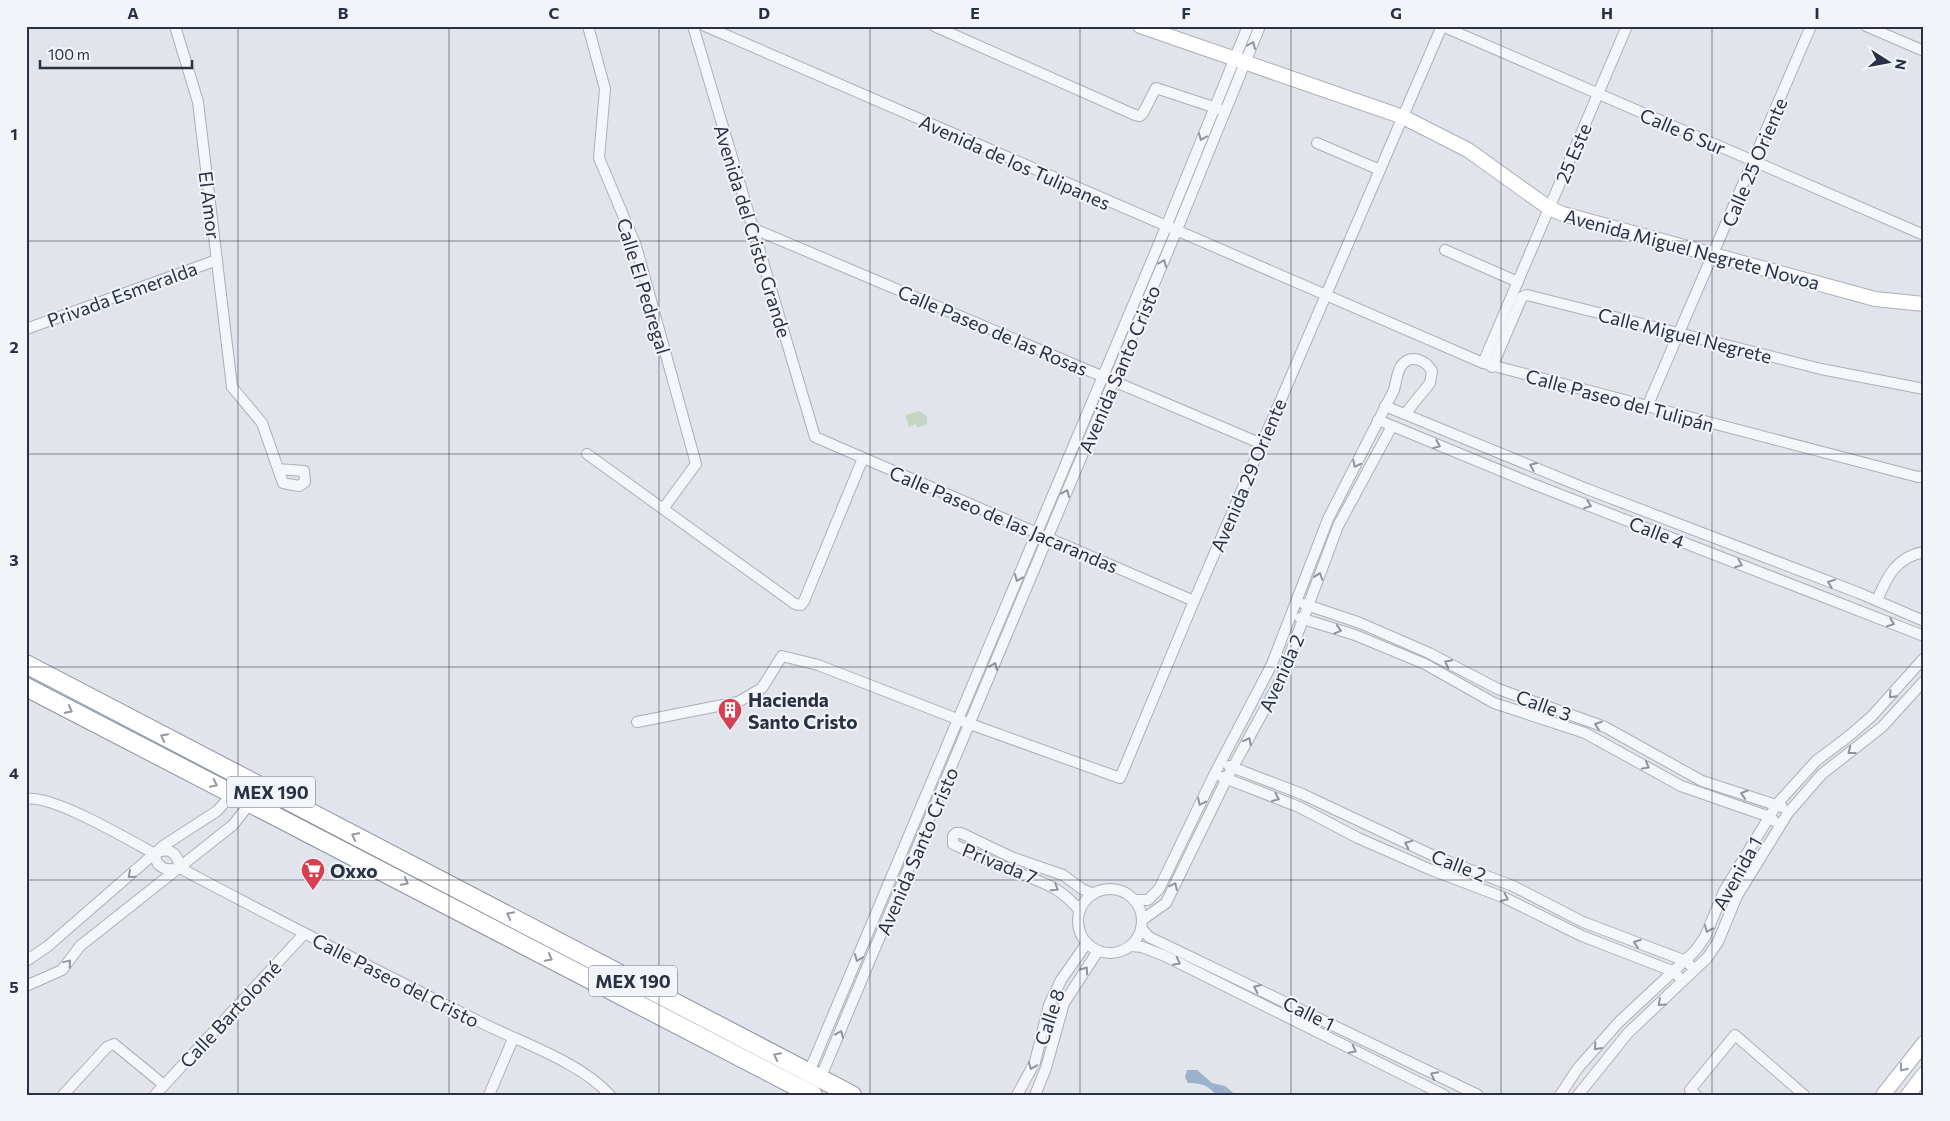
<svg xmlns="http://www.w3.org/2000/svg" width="1950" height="1121" font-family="Commissioner,sans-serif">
  <rect width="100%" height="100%" fill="#e1e5eb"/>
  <path fill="#c6d5c2" d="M919 411 927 416V424L917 428 916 424 909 427 905 415Z"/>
  <path fill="#9bb1cc" d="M1187 1070H1197L1212 1083 1225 1086 1236 1095H1216C1208 1085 1201 1083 1188 1083L1185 1077Z"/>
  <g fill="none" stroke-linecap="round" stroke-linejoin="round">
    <defs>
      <g id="street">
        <path d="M175 26 198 102 232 387 262 423 283 483 299 486 305 482 304 471 278 469"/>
        <path d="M588 26 605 89 599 158 636 246 696 464 663 509"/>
        <path d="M693 26 815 437 1194 601"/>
        <path d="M705 26 1483 363 1918 477 1924 476"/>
        <path d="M934 26 1135 115 1140 116 1143 113 1156 88 1219 109"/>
        <path d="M1442 26 1924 235"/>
        <path d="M1866 26 1924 51"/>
        <path d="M1317 143 1380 170"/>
        <path d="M752 228 1262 444"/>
        <path d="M1445 250 1518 282"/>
        <path d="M26 329 217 260"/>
        <path d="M1483 363 1627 26"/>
        <path d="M1492 367 1522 297 1527 295 1821 369 1924 389"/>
        <path d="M1385 406 1587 489 1859 593 1924 621"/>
        <path d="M1647 407 1811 26"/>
        <path d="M1378 420 1533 484 1924 636"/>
        <path d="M587 454 795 604 801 605 804 601 863 458"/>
        <path d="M1877 600C1887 577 1896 557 1924 552"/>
        <path d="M1304 604 1360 623 1429 653 1498 689 1605 727 1702 781 1782 807"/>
        <path d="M1300 618 1355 635 1425 664 1494 703 1585 733 1681 786 1770 817 1774 821"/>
        <path d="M637 722 738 702 762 688 782 656 818 665 970 724 1120 778 1194 601 1442 26"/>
        <path d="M1229 766 1302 794 1434 856 1513 886 1583 922 1686 961 1690 965"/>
        <path d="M1222 777 1299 807 1358 838 1429 869 1505 898 1582 936 1675 972 1678 976"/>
        <path d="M26 799C52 794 129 840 155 854"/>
        <path d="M156 853C170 846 178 854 180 868"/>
        <path d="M155 854C156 869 167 871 180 868 279 921 378 971 478 1021 519 1042 579 1061 610 1095"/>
        <circle cx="1110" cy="921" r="32"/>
        <path d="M1134 900H1148L1159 889 1214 775 1272 664 1328 519 1394 390C1396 383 1397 372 1401 366 1411 353 1425 360 1432 371L1430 383 1405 414"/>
        <path d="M1080 911C1059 885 1040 882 1011 870 993 863 975 854 957 846L953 844V836L956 833H961L1011 857 1063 875 1082 889 1094 894"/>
        <path d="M1142 920 1166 903 1227 778 1280 681 1338 526 1392 426"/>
        <path d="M1141 928 1149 937 1478 1095"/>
        <path d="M1131 946 1142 947 1165 956 1444 1095"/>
        <path d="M26 961 48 946 163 846 217 811 246 779"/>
        <path d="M26 986 62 970 80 946 233 825 262 788"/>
        <path d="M809 1072 1166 227 1248 26"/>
        <path d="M820 1079 1176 232 1260 26"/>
        <path d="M63 1095 107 1047 114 1044 164 1085"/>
        <path d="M155 1095 304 934"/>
        <path d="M489 1095 513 1039"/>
        <path d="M1017 1095 1035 1062 1049 1005 1061 980 1087 943"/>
        <path d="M1035 1095 1046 1068 1064 1003 1098 951"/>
        <path d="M1560 1095 1578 1068 1619 1022 1695 951 1705 937 1724 891 1777 804 1816 761 1849 736 1872 716 1924 658"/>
        <path d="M1578 1095 1628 1033 1707 958 1718 942 1737 896 1788 813 1822 774 1882 727 1924 681"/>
        <path d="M1696 1095 1690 1090 1735 1035 1804 1095"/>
      </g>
      <g id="secondary">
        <path d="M1140 26 1403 117 1468 150 1549 208 1563 214 1875 299 1924 304"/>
        <path d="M1883 1095 1924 1043"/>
        <path d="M1908 1095 1924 1074"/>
      </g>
      <g id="highway">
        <path d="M26 664 852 1095"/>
        <path d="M26 687 813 1095"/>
      </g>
    </defs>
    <use href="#street" stroke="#aaafb9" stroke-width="12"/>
    <use href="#secondary" stroke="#aaafb9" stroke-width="16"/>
    <use href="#highway" stroke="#8891a2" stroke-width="20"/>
    <use href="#street" stroke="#f4f6f9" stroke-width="10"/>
    <use href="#secondary" stroke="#fff" stroke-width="14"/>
    <use href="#highway" stroke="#fff" stroke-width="18"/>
  </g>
  <defs><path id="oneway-chevron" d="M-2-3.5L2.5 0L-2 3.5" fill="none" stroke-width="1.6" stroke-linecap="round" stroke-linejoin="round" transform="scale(1.25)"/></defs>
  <g stroke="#8e949e">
    <use href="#oneway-chevron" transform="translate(1252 45) rotate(-67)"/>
    <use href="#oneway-chevron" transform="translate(1202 137) rotate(112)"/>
    <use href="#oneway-chevron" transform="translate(1163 263) rotate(-67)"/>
    <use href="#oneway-chevron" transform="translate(1437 445) rotate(22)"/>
    <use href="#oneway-chevron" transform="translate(1356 464) rotate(117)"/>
    <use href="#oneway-chevron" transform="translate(1533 466) rotate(-157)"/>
    <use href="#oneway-chevron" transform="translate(1066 493) rotate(-67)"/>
    <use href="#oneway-chevron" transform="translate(1588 505) rotate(21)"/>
    <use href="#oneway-chevron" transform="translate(1739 564) rotate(21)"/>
    <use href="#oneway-chevron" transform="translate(1319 576) rotate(-71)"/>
    <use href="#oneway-chevron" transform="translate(1018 578) rotate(113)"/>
    <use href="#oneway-chevron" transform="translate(1831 583) rotate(-159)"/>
    <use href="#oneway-chevron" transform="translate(1891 623) rotate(21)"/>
    <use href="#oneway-chevron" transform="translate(1338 630) rotate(17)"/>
    <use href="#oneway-chevron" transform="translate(1448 663) rotate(-153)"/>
    <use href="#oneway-chevron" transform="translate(994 666) rotate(-67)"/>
    <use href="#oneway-chevron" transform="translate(1892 695) rotate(133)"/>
    <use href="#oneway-chevron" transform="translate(1598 725) rotate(-160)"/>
    <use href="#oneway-chevron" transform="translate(1248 741) rotate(-62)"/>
    <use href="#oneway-chevron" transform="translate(1851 751) rotate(142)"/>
    <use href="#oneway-chevron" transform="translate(1646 766) rotate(29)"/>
    <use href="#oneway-chevron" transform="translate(1744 794) rotate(-163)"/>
    <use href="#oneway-chevron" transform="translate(1276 798) rotate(23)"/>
    <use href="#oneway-chevron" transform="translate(1201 802) rotate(116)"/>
    <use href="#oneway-chevron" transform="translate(1408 844) rotate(-155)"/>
    <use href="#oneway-chevron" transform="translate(131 875) rotate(139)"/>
    <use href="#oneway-chevron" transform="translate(1174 886) rotate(-64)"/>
    <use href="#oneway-chevron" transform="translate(1055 888) rotate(33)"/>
    <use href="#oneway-chevron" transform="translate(1505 898) rotate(24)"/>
    <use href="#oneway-chevron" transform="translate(1708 929) rotate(113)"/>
    <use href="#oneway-chevron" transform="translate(1637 943) rotate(-160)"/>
    <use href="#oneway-chevron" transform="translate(858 958) rotate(113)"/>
    <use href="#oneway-chevron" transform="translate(1177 962) rotate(27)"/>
    <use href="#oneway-chevron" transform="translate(68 963) rotate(-50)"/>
    <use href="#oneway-chevron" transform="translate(1085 970) rotate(-55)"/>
    <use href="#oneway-chevron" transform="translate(1257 988) rotate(-155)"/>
    <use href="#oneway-chevron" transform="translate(1661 1003) rotate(138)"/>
    <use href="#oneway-chevron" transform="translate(840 1034) rotate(-67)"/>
    <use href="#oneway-chevron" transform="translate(1597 1047) rotate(132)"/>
    <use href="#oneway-chevron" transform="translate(1353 1050) rotate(26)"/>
    <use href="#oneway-chevron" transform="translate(1032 1066) rotate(112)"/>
    <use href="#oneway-chevron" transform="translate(1434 1075) rotate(-153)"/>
  </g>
  <g stroke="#9498a2">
    <use href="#oneway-chevron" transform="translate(69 710) rotate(28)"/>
    <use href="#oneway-chevron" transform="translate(164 737) rotate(-153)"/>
    <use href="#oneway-chevron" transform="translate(214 784) rotate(26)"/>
    <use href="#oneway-chevron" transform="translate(355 836) rotate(-153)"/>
    <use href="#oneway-chevron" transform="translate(405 882) rotate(28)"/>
    <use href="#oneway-chevron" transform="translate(510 915) rotate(-152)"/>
    <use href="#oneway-chevron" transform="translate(549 958) rotate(28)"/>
    <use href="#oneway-chevron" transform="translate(777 1056) rotate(-153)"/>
    <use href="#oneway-chevron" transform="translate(1903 1068) rotate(128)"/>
  </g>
  <path fill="none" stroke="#293144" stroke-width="1" stroke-opacity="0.55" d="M238 26V1095M449 26V1095M659 26V1095M870 26V1095M1080 26V1095M1291 26V1095M1501 26V1095M1712 26V1095M26 241H1924M26 454H1924M26 667H1924M26 880H1924"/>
  <defs>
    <symbol id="building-pin" viewBox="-11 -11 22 30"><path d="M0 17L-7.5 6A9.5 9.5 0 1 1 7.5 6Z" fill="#d54150" stroke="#f1f4f8"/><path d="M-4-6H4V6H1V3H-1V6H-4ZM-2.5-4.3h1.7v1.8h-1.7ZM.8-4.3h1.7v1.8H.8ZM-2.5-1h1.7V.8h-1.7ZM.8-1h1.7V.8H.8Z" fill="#fff"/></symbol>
    <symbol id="supermarket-pin" viewBox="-11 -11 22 30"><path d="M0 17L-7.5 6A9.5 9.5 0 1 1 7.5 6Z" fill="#d54150" stroke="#f1f4f8"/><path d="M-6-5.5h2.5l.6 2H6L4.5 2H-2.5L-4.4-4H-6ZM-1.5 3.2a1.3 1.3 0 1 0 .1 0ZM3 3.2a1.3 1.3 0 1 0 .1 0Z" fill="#fff"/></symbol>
  </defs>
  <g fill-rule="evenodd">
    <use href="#building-pin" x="716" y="696" width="28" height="38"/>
    <use href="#supermarket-pin" x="299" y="856" width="28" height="38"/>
  </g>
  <g text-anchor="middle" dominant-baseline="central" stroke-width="4" stroke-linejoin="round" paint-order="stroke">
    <g fill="#f1f4f8" stroke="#656c7a" stroke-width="1">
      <rect x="227" y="776.5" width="88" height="31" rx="4"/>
      <rect x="589" y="965.5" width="88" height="31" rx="4"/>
    </g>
    <g font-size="18" font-weight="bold" fill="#293144">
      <text x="271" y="792">MEX 190</text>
      <text x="633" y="981">MEX 190</text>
    </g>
    <g font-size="19" fill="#293144" stroke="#f1f4f8">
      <text transform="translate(1683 131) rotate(23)">Calle 6 Sur</text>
      <text transform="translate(1573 153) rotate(-67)">25 Este</text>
      <text transform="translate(1015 162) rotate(24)">Avenida de los Tulipanes</text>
      <text transform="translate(1754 162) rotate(-67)">Calle 25 Oriente</text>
      <text transform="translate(210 205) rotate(83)">El Amor</text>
      <text transform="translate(753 231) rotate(73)">Avenida del Cristo Grande</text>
      <text transform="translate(1692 249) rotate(15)">Avenida Miguel Negrete Novoa</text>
      <text transform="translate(644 286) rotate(73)">Calle El Pedregal</text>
      <text transform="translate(122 294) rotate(-20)">Privada Esmeralda</text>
      <text transform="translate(993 330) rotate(23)">Calle Paseo de las Rosas</text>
      <text transform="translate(1685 335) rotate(14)">Calle Miguel Negrete</text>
      <text transform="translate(1119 369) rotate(-67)">Avenida Santo Cristo</text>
      <text transform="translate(1620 400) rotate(15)">Calle Paseo del Tulipán</text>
      <text transform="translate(1248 475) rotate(-67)">Avenida 29 Oriente</text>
      <text transform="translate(1004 519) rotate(23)">Calle Paseo de las Jacarandas</text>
      <text transform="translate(1657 532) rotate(21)">Calle 4</text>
      <text transform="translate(1281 673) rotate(-66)">Avenida 2</text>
      <text transform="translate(1544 705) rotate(20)">Calle 3</text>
      <text transform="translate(917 851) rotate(-67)">Avenida Santo Cristo</text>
      <text transform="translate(1000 863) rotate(22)">Privada 7</text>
      <text transform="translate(1459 865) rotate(21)">Calle 2</text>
      <text transform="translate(1737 873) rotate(-61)">Avenida 1</text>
      <text transform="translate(396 980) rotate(27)">Calle Paseo del Cristo</text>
      <text transform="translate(1309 1013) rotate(26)">Calle 1</text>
      <text transform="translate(230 1014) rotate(-47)">Calle Bartolomé</text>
      <text transform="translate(1049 1017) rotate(-72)">Calle 8</text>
    </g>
    <g font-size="19" font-weight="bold" fill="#293144" stroke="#f1f4f8" text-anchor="start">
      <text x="748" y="699">Hacienda<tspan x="748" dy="22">Santo Cristo</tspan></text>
      <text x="330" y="870">Oxxo</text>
    </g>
  </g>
  <rect width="1950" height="1121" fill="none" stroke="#f1f4f8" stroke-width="55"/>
  <g transform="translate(1888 62) rotate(101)" stroke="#f1f4f8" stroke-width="4" paint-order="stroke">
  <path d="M0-4L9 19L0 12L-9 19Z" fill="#293144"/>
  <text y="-8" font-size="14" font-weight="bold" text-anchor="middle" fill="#293144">N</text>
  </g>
  <path d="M40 60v8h152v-8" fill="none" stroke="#293144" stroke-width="2.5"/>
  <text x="48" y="60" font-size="15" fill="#293144" stroke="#f1f4f8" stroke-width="4" paint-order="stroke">100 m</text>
  <rect x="28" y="28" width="1894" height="1066" fill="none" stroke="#293144" stroke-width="2"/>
  <g font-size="16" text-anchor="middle" font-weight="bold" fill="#293144">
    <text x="133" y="19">A</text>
    <text x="343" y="19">B</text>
    <text x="554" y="19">C</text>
    <text x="764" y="19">D</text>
    <text x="975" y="19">E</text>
    <text x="1186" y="19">F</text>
    <text x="1396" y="19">G</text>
    <text x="1607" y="19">H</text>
    <text x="1817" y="19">I</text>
    <text x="14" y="140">1</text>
    <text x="14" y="353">2</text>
    <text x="14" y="566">3</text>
    <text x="14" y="779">4</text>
    <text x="14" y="993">5</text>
  </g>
</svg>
